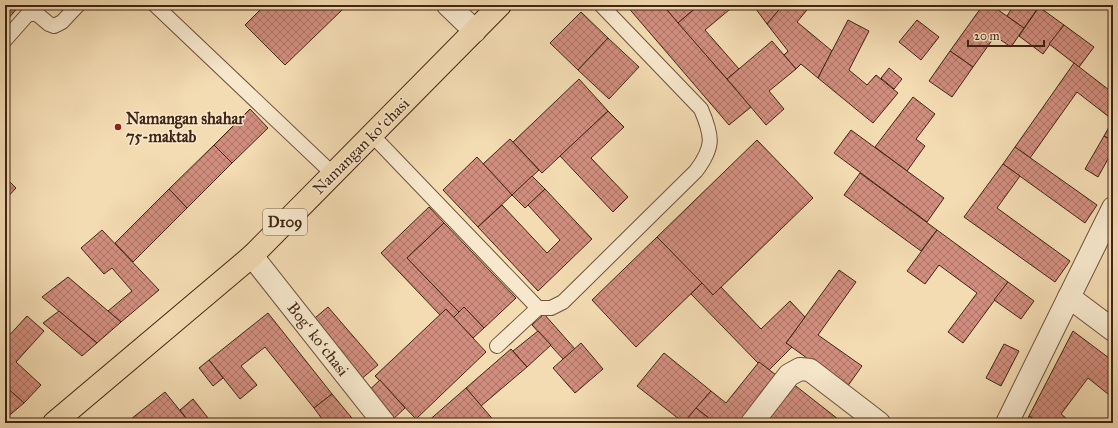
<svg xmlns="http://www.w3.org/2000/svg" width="1118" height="428" font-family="'IM FELL Great Primer',serif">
  <defs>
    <pattern id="building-cross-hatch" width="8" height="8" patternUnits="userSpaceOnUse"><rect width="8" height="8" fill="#d18e7e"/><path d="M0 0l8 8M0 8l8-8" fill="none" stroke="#ab7466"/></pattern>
  </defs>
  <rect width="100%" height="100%" fill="#f3dbb2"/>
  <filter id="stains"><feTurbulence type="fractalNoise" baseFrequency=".005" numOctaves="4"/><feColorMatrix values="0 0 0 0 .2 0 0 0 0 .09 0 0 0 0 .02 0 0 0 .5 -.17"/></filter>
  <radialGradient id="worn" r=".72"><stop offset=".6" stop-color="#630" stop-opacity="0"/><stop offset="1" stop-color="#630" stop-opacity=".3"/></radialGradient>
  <g fill="url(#building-cross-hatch)" stroke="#412514">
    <path d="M5 5H20L7 20 5 19Z"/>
    <path d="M265 5H337L342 10 285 65 245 25Z"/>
    <path d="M626 5H663L751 107 729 125Z"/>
    <path d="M663 5H699L678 23Z"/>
    <path d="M699 5H735L705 30 739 69 727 79 678 23Z"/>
    <path d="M753 5H783L767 24Z"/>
    <path d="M783 5H811L797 22 832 51 818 78 801 64 796 69 784 55 788 51 767 24Z"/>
    <path d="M983 5H991L1024 28 1011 47 995 36 973 67 950 51Z"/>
    <path d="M1014 5H1040L1024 28 1007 16Z"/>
    <path d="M1039 7 1064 25 1043 54 1019 36Z"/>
    <path d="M581 12 608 38 578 70 550 43Z"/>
    <path d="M848 20 869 31 849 70 867 85 876 75 898 93 873 123 818 78Z"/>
    <path d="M917 20 939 37 921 60 899 42Z"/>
    <path d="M1064 25 1094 47 1079 67 1049 44Z"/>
    <path d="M608 38 639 67 609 99 578 70Z"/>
    <path d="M772 41 796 69 769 91 784 109 766 125 727 79Z"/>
    <path d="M950 51 973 67 952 97 929 81Z"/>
    <path d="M1074 63 1113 93V141L1104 136 1113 120 1077 92 1030 158 1015 147Z"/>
    <path d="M889 68 902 79 894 89 881 78Z"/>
    <path d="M579 79 608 111 542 173 513 142Z"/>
    <path d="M913 97 935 114 916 139 925 146 907 171 875 147Z"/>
    <path d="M250 109 268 128 232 163 214 145Z"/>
    <path d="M608 111 624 127 591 158 628 197 613 212 560 156Z"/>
    <path d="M851 130 944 198 927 222 834 153Z"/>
    <path d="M1104 136 1113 141V150L1098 177 1085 169Z"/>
    <path d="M510 139 539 170 512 195 483 164Z"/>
    <path d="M757 140 813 198 713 295 657 237Z"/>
    <path d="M214 145 232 163 187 208 169 189Z"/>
    <path d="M1015 147 1097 205 1085 223 1003 164Z"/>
    <path d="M477 157 512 195 478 227 443 190Z"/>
    <path d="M1003 164 1020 176 997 208 1070 261 1055 282 964 217Z"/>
    <path d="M860 173 937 230 921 251 844 195Z"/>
    <path d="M532 176 545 189 525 208 512 195Z"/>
    <path d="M5 177 16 188 5 200Z"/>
    <path d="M169 189 187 208 133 262 115 243Z"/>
    <path d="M545 189 592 239 538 291 478 227 502 205 547 253 560 240 528 205Z"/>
    <path d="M429 207 444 223 407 258 459 312 453 318 446 309 440 315 381 253Z"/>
    <path d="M444 223 516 298 484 328 464 307 459 312 407 258Z"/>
    <path d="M102 230 159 290 121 322 108 311 132 291 112 268 104 274 81 248Z"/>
    <path d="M937 230 1008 282 963 343 948 332 977 293 939 265 925 284 907 271Z"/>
    <path d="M657 237 702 283 636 347 592 300Z"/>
    <path d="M839 270 856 282 818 335 862 366 847 387 786 343Z"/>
    <path d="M68 277 121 322 97 343 42 297Z"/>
    <path d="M1008 282 1034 301 1021 319 994 300Z"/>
    <path d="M702 283 713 295 721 287 761 329 790 301 805 317 786 343 792 347 769 370 758 363 691 294Z"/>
    <path d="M328 307 378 365 360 380 310 322Z"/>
    <path d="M464 307 484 328 473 338 453 318Z"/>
    <path d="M446 309 486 352 416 419 375 376Z"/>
    <path d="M59 311 97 343 82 356 43 323Z"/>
    <path d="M268 313 332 394 314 408 265 347 241 366 257 385 240 399 209 360Z"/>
    <path d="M544 314 575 349 563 359 532 325Z"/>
    <path d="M27 316 44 331 16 362 41 385 24 403 5 386V340Z"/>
    <path d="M538 331 551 345 527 367 513 351Z"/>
    <path d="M1073 331 1113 361V398L1088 378 1061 414 1072 423H1039L1029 416Z"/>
    <path d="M581 343 603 369 575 393 553 368Z"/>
    <path d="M1004 344 1019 351 1001 386 986 378Z"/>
    <path d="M511 349 527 367 481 406 466 388Z"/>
    <path d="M664 353 711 391 684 423 637 386Z"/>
    <path d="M209 360 223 378 213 386 199 368Z"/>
    <path d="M759 362 780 378 743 423H715L696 408 711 391 726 403Z"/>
    <path d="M380 380 405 408 391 421 365 394Z"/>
    <path d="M792 383 843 423H802L798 420 795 423H760Z"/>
    <path d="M5 386 24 403 5 419Z"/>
    <path d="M466 388 496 423H470L466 418 460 423H426Z"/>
    <path d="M165 392 190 423H126Z"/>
    <path d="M332 394 356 423H325L314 408Z"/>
    <path d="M193 399 212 423H190L180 410Z"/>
    <path d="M696 408 715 423H684Z"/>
    <path d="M1029 416 1039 423H1026Z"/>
  </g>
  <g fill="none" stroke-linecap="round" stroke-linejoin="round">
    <defs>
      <g id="lane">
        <path d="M155 5 333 174"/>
        <path d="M5 40 28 14H37L49 24 54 26 62 22 78 5"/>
        <path d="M372 135 538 308H551L563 302 696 171C714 147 713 137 701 109L601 5"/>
        <path d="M497 346 538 308"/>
      </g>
      <g id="street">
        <path d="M448 5 475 31"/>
        <path d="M252 256 384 423"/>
        <path d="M1069 297 1113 330"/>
        <path d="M752 423 789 375 800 369 810 370 879 423"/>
        <path d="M1007 423 1113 208"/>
      </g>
      <path id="primary" d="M54 423 252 256 500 5"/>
    </defs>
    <use href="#lane" stroke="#6e523c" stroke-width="16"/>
    <use href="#street" stroke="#6e523c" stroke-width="24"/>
    <use href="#primary" stroke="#412514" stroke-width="24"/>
    <use href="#lane" stroke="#f7e8cd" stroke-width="14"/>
    <use href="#street" stroke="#f7e8cd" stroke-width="22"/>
    <use href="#primary" stroke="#f3dbb2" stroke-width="22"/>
  </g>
  <circle fill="#8f2418" stroke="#f7e8cd" stroke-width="1.5" cx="118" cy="127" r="4"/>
  <g text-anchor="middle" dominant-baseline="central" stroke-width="3" stroke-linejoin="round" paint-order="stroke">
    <rect fill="#f7e8cd" stroke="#78604c" stroke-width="1" x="263" y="209" width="44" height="26" rx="3"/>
    <g font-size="15" font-weight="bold" fill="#412514">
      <text x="285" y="222">D109</text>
    </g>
    <g font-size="16" font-weight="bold" fill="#412514" stroke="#f7e8cd" text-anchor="start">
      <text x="126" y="118">Namangan shahar<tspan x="126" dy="18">75-maktab</tspan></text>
    </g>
    <g font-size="16" fill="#412514" stroke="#f7e8cd">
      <text transform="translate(361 146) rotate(-45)">Namangan koʻchasi</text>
      <text transform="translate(318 339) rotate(52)">Bogʻ koʻchasi</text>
    </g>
  </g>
  <rect width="1118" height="428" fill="none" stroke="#f3dbb2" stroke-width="20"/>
  <rect x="6" y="6" width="1106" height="416" fill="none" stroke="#412514" stroke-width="2"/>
  <rect x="10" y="10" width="1098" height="408" fill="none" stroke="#412514"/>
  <path d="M968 40v6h76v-6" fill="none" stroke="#412514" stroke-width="2"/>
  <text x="974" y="40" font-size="12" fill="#412514" stroke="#f7e8cd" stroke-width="3" paint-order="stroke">20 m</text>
  <rect width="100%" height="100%" filter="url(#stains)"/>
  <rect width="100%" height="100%" fill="url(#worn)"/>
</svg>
